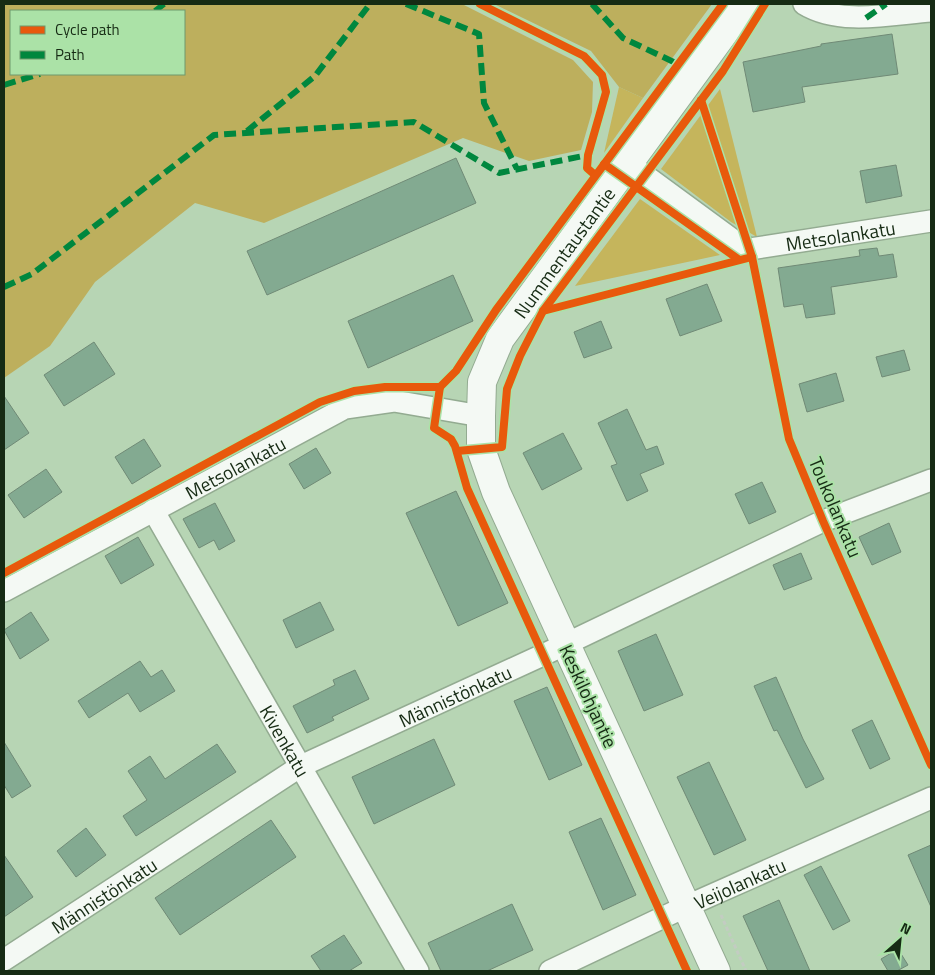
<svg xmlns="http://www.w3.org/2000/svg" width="935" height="975" font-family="'Titillium Web',sans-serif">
  <rect width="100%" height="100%" fill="#b7d5b4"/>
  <g fill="#c5b55c">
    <path d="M619 87 643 98 604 153Z"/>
    <path d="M720 89 757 237 731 222 661 169Z"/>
    <path d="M640 199 720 255 575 286Z"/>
  </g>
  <g fill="#bdaf5d" fill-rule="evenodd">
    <path d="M4 4H462L573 60 593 82 592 112 581 150 529 161 463 138 264 223 195 203 95 282 50 346 4 378ZM11 11H184V74H11Z"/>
    <path d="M494 4H712L643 98 619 87 591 51Z"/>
  </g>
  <g fill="#83aa91" stroke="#708a76">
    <path d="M892 34 898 74 802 87 805 102 753 112 743 62 821 46V44Z"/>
    <path d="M456 158 476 203 267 295 247 251Z"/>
    <path d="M896 165 902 196 866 203 860 171Z"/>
    <path d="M877 248 879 256 893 254 897 277 831 287 835 314 806 318 803 304 784 307 778 268 860 256 859 250Z"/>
    <path d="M453 275 473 321 368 368 348 321Z"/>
    <path d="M707 284 722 321 680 336 666 299Z"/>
    <path d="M601 321 612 348 584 358 574 332Z"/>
    <path d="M94 342 115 374 64 406 44 375Z"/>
    <path d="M904 350 910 370 882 377 876 357Z"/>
    <path d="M836 373 844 401 807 412 799 384Z"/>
    <path d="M4 396 29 433 4 450Z"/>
    <path d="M627 409 646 450 657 446 664 464 640 474 648 491 627 501 611 466 617 464 598 423Z"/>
    <path d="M563 433 582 469 542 490 523 453Z"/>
    <path d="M144 439 161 466 132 484 115 457Z"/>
    <path d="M316 448 331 473 304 489 289 464Z"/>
    <path d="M46 469 62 492 24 518 8 495Z"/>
    <path d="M762 482 776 512 749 524 735 494Z"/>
    <path d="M456 491 508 603 458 626 406 513Z"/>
    <path d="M215 503 235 541 219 550 214 540 199 548 183 519Z"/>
    <path d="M889 523 901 552 872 565 859 537Z"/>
    <path d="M138 537 154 565 121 584 105 556Z"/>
    <path d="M801 553 812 579 784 590 773 565Z"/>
    <path d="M320 602 334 630 296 648 283 620Z"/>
    <path d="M31 612 49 640 20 659 4 630Z"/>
    <path d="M656 634 683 695 644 711 618 651Z"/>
    <path d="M140 661 151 677 162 670 175 691 140 712 128 693 89 718 78 701Z"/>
    <path d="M355 670 369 699 332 717 334 720 307 733 293 706 335 685 333 680Z"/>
    <path d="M776 677 803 739 824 779 806 788 777 730 774 731 754 686Z"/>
    <path d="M547 687 582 765 549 780 514 701Z"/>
    <path d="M872 720 890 759 870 769 852 730Z"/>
    <path d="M434 739 455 785 374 824 352 777Z"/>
    <path d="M4 742 31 786 12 798 4 785Z"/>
    <path d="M217 744 236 772 136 836 123 816 147 800 128 771 150 756 165 779Z"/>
    <path d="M709 762 746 840 714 855 677 777Z"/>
    <path d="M601 818 636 895 603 910 569 832Z"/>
    <path d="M271 820 296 857 180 935 155 898Z"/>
    <path d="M86 828 106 855 76 877 57 851Z"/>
    <path d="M931 845V907L908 855Z"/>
    <path d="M4 855 33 897 4 917Z"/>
    <path d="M821 866 850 921 833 930 804 875Z"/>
    <path d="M779 900 810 971H768L743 916Z"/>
    <path d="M512 904 533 950 487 971H441L428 943Z"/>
    <path d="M344 935 362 963 349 971H321L311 956Z"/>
    <path d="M898 949 908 965 897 971H888L881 959Z"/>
  </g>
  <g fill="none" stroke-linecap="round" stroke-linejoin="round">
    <defs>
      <g id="minor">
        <path d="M804 4C840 26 892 14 931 11"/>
        <path id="s1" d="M628 163 737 243 750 249 931 221"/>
        <path id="s2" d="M153 510 418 971"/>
        <path id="s3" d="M4 591 345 408 394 401 481 416"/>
        <path id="s4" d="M4 960 301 766 545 654 823 521 931 480"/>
        <path id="s5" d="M550 971 687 906 931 798"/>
      </g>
      <g id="tertiary">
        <path id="s6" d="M716 971 496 492 481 449V416L482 382 500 339 745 4"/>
      </g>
    </defs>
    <use href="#minor" stroke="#93ab91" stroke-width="24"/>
    <use href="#tertiary" stroke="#93ab91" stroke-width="30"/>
    <path stroke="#c3ccc2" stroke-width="3" stroke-dasharray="4 2.5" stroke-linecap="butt" d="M721 915 746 971"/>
    <use href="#minor" stroke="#f4f9f4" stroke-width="21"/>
    <use href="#tertiary" stroke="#f4f9f4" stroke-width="28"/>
    <g stroke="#00873e" stroke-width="6" stroke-dasharray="12 6" stroke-linecap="butt">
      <path d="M406 4 479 34 484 103 517 169"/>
      <path d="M592 4 623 38 678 64"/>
      <path d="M155 11 164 4"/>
      <path d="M866 18 886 4"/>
      <path d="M4 85 40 74"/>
      <path d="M247 131 315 76 370 4"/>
      <path d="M4 287 32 274 214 135 414 122 499 173 588 155"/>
    </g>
    <defs>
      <g id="cycleway">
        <path d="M480 4 584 56 602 75 606 92 588 155 587 168 595 175"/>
        <path d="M701 100 752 257 789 439 823 521 931 765"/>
        <path d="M604 164 738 259"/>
        <path d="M543 311 752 257"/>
        <path d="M457 451 502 447 507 389 520 356 543 311 723 71 765 4"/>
        <path d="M4 573 320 402 354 391 385 387H440"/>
        <path d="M687 971 467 488 455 446 451 439 434 428 440 387 456 371 496 310 723 4"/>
      </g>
    </defs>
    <use href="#cycleway" stroke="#abe2a7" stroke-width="11"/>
    <use href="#cycleway" stroke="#e8590c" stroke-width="8"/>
  </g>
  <g text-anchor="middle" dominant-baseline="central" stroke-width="4" stroke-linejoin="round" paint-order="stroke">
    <g font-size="19" fill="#162b14" stroke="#abe2a7">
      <text stroke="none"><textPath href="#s1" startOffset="241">Metsolankatu</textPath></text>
      <text stroke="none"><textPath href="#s6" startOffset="794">Nummentaustantie</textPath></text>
      <text stroke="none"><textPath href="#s3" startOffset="262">Metsolankatu</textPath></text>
      <text transform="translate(836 507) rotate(67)">Toukolankatu</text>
      <text stroke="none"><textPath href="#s4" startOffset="524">Männistönkatu</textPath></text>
      <text transform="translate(589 696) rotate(65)">Keskilohjantie</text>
      <text stroke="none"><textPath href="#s2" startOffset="266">Kivenkatu</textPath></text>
      <text stroke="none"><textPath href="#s5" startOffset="209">Veijolankatu</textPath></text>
      <text stroke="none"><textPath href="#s4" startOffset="119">Männistönkatu</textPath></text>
    </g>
  </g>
  <rect width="935" height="975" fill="none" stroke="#162b14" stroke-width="10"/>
  <rect x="10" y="10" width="175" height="65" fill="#abe2a7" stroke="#6f996c"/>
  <rect x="20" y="26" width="25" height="8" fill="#e8590c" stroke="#6f996c"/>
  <text x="55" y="35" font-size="15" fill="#162b14">Cycle path</text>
  <rect x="20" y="51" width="25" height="8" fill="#00873e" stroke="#6f996c"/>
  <text x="55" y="60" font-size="15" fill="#162b14">Path</text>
  <g transform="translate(900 940) rotate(27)" stroke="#abe2a7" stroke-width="4" paint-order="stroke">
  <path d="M0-4L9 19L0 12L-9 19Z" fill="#162b14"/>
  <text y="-8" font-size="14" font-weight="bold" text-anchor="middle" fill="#162b14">N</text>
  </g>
</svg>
